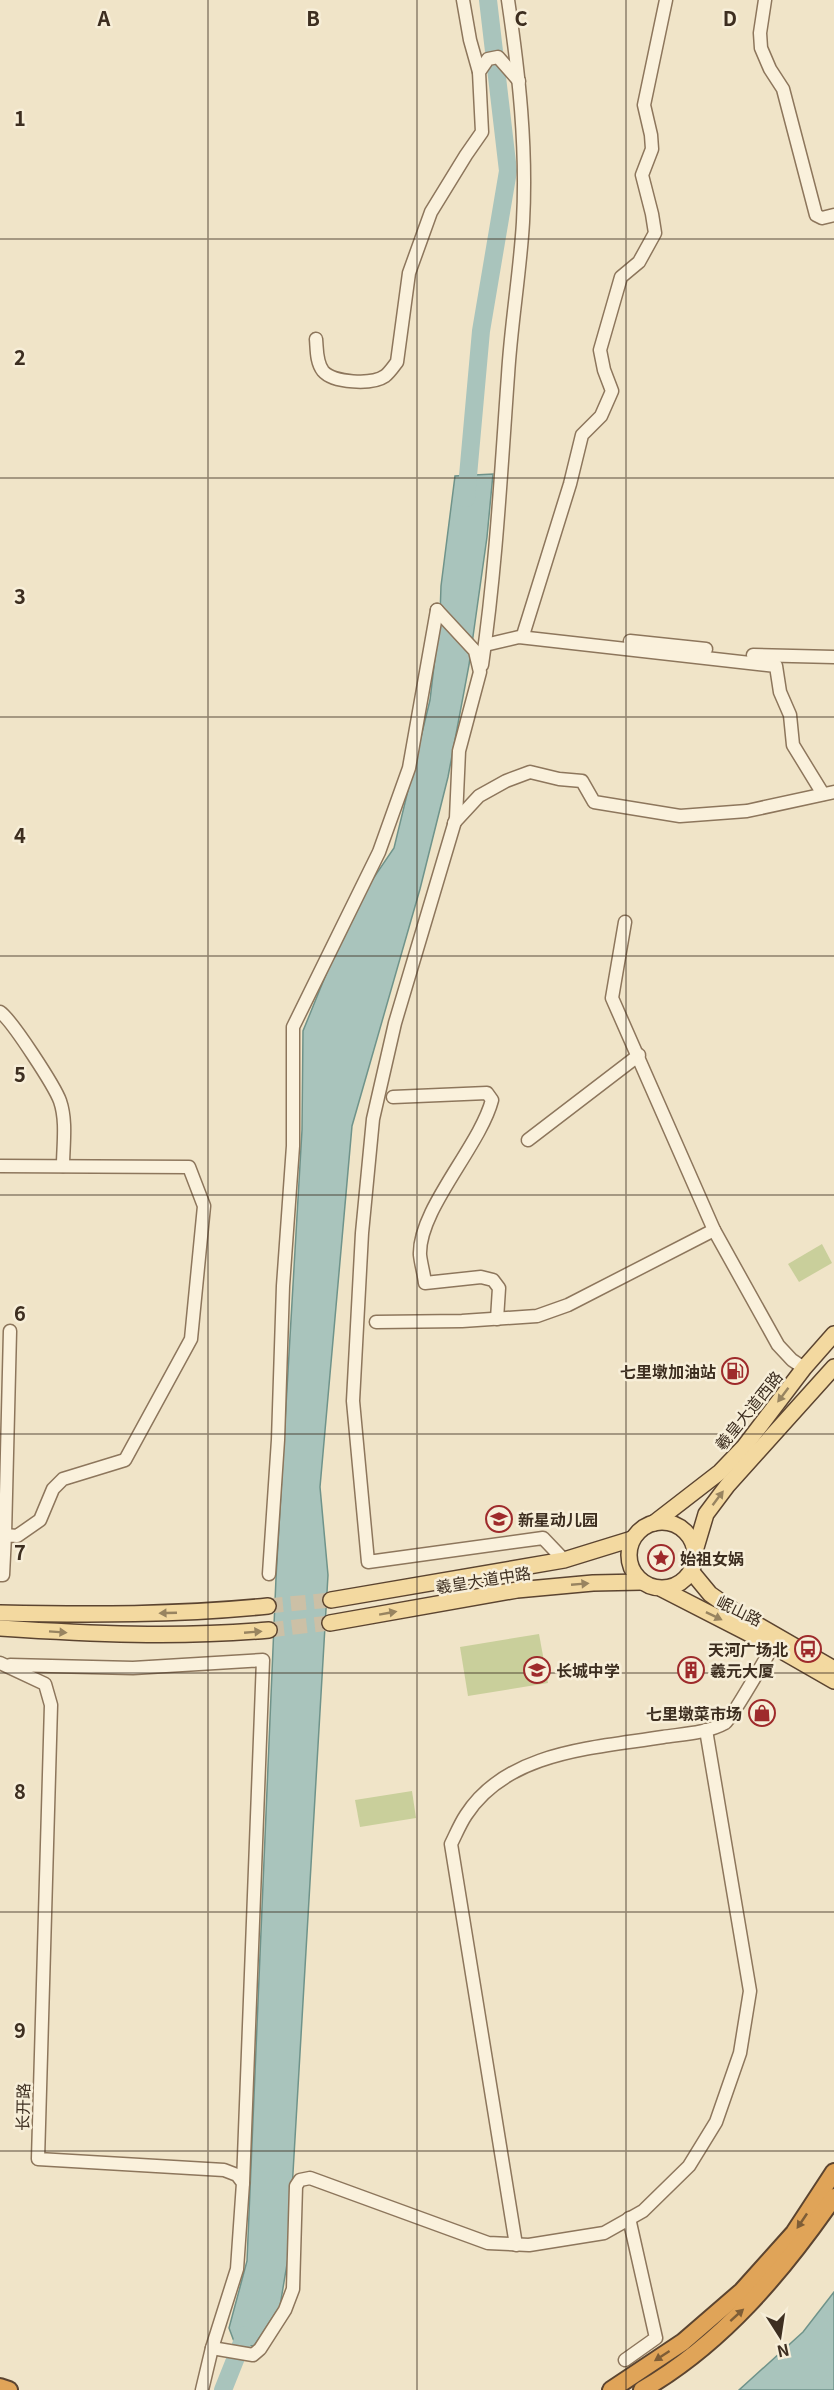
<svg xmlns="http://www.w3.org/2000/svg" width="834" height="2390" font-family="Georgia,'Noto Sans SC',serif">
  <rect width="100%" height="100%" fill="#f0e4c8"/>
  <g fill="#c9cf9b">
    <path d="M822 1244 832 1263 799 1282 788 1264Z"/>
    <path d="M539 1634 548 1683 468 1696 460 1647Z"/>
    <path d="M412 1791 416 1818 360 1827 355 1800Z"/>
  </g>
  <g fill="#a9c4bc" stroke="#6f938a" stroke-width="1.5">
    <path d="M493 474 487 537 469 665 448 777 420 889 352 1126 320 1487 328 1575 288 2258 280 2306 254 2346 235 2344 229 2328 247 2261 276 1578 302 1130 303 1031 353 908 394 848 430 700 440 615 441 586 455 476Z"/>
    <path d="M834 2292V2390H739L803 2332Z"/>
  </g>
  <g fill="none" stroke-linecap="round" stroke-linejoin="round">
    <g stroke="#a9c4bc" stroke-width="18">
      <path d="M466 498 481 331 508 171 488 0"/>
      <path d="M223 2390 245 2335"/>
    </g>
    <g stroke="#ccc0a6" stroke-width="15" stroke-dasharray="15 8" stroke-linecap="butt">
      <path d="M268 1606 331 1600"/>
      <path d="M269 1630 330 1623"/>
    </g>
    <defs>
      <g id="minor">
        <path d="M463 0 470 40 479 72"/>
        <path d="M765 0 760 33 761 48 770 69 783 89 816 215 822 218 834 215"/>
        <path d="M316 339C317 349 316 362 323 371 333 383 372 385 385 376 390 372 393 367 397 362L409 273 431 212 466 155 482 132 479 72 488 59 498 57 519 81"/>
        <path d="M437 610 475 651 480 672 459 751 456 818 395 1023 373 1119 362 1233 353 1401 368 1562 543 1538 564 1560"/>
        <path d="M524 632 570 484 582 435 601 416 612 391 604 370 600 350 621 277 639 262 655 233 652 214 642 175 652 149 651 135 644 105 666 0"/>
        <path d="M630 641 706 649"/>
        <path d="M485 645 519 637 776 666 780 692 790 715 793 745 823 794"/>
        <path d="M753 655 834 657"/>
        <path d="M482 665C496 569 501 472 508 375 511 324 520 273 523 222 527 147 519 74 508 0"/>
        <path d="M454 823 479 796 506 781 530 772 559 779 582 781 594 802 680 816 747 811 834 792"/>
        <path d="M625 922 612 998 714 1230 778 1345 792 1360 804 1368"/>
        <path d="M0 1012C12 1020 55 1087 60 1101 67 1121 63 1146 63 1166"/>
        <path d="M393 1097 487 1093 492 1100C480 1146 418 1210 420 1255 421 1264 424 1274 425 1283L481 1277 493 1280 499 1288 497 1319"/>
        <path d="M528 1140 639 1055"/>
        <path d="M0 1166 189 1167 204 1206 191 1339 125 1460 63 1479 53 1489 40 1520 17 1536 5 1535 3 1575H0"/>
        <path d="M376 1322 462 1321 537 1316 568 1305 714 1230"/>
        <path d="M5 1535 10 1331"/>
        <path d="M269 1574 278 1440 283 1286 293 1146V1027L379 852 409 768 437 610"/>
        <path d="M0 1663 45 1684 51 1705 38 2159 224 2170 237 2175 243 2183 237 2269 212 2348 202 2390"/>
        <path d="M10 1665 133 1668 263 1660 243 2183"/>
        <path d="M516 2245 451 1844C456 1834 460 1824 466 1815 507 1751 595 1748 663 1737 683 1734 707 1733 725 1723 732 1718 766 1658 773 1646"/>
        <path d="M212 2348 253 2355 260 2349 285 2310 293 2289 296 2186 300 2180 310 2178 488 2243 529 2245 604 2233 643 2211 689 2166 716 2122 740 2053 750 1991 706 1730"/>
        <path d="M625 2360 656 2338 629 2218"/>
      </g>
      <g id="major">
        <circle cx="662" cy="1555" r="33"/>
        <path d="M654 1523 720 1472 744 1447 804 1368 834 1334"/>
        <path d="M695 1551 706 1514 727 1486 834 1367"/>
        <path d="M691 1571 710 1594 737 1613 834 1669"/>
        <path d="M662 1589 773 1646 834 1681"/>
        <path d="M331 1600 564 1560 632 1539"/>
        <path d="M0 1613C90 1615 179 1615 268 1606"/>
        <path d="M330 1623 517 1590 593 1583 642 1582"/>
        <path d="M0 1628C90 1634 178 1638 269 1630"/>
      </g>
      <g id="highway">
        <path d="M0 2387 9 2390"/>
        <path d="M611 2390 683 2342 742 2291 794 2233 834 2172"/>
        <path d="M642 2390C722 2344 782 2272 834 2197"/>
      </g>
    </defs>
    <use href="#minor" stroke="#8d765c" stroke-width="15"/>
    <use href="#major" stroke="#5b4430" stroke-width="18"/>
    <use href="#highway" stroke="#5b4430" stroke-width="20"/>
    <use href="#minor" stroke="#faf1dc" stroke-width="12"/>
    <use href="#major" stroke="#f3d9a0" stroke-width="15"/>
    <use href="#highway" stroke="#e0a458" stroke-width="16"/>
  </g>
  <defs><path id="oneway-solid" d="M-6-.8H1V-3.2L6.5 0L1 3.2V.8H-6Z" transform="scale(1.5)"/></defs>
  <g fill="#988460">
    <use href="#oneway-solid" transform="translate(783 1395) rotate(127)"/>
    <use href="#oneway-solid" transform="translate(718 1498) rotate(-53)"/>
    <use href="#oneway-solid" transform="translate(580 1584) rotate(-5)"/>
    <use href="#oneway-solid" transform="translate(168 1613) rotate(178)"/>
    <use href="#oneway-solid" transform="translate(388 1613) rotate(-10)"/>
    <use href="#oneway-solid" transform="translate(714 1616) rotate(26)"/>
    <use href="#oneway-solid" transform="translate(58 1632) rotate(4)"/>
    <use href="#oneway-solid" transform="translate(253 1632) rotate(-5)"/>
  </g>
  <g fill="#7e5d36">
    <use href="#oneway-solid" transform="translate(802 2221) rotate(124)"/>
    <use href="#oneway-solid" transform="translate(737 2315) rotate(-42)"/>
    <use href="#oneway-solid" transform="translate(662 2356) rotate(147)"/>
  </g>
  <path fill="none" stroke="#3d2e20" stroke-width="1.5" stroke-opacity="0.55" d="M208 0V2390M417 0V2390M626 0V2390M0 239H834M0 478H834M0 717H834M0 956H834M0 1195H834M0 1434H834M0 1673H834M0 1912H834M0 2151H834"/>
  <defs>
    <symbol id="fuel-ring" viewBox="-11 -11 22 22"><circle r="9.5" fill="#f7eed8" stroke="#9e2a2b" stroke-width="1.5"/><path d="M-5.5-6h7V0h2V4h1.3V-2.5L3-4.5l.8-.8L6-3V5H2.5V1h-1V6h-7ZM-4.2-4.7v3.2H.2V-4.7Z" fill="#9e2a2b"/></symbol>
    <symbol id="school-ring" viewBox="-11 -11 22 22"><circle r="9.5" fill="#f7eed8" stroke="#9e2a2b" stroke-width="1.5"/><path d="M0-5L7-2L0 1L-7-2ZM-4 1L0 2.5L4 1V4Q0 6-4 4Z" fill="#9e2a2b"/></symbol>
    <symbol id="sight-ring" viewBox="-11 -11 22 22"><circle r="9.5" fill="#f7eed8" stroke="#9e2a2b" stroke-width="1.5"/><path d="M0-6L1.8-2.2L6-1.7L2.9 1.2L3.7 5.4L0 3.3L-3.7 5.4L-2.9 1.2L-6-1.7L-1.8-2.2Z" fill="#9e2a2b"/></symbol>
    <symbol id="bus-ring" viewBox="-11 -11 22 22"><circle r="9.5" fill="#f7eed8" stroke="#9e2a2b" stroke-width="1.5"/><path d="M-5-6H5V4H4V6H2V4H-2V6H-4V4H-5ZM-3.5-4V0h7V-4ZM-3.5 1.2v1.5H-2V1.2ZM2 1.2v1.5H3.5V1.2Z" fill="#9e2a2b"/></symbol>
    <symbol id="building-ring" viewBox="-11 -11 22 22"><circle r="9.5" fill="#f7eed8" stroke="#9e2a2b" stroke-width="1.5"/><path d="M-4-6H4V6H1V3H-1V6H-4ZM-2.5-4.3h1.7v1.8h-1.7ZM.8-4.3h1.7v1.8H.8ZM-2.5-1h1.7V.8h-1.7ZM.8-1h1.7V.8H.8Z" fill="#9e2a2b"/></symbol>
    <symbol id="shop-ring" viewBox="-11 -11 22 22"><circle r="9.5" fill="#f7eed8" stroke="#9e2a2b" stroke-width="1.5"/><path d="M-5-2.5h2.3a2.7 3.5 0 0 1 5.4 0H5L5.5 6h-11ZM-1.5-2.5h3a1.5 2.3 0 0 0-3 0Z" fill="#9e2a2b"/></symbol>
  </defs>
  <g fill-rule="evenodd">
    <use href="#fuel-ring" x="720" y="1356" width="30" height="30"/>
    <use href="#school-ring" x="484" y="1504" width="30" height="30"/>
    <use href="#sight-ring" x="646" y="1543" width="30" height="30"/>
    <use href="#bus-ring" x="793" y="1634" width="30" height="30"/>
    <use href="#school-ring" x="522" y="1655" width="30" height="30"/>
    <use href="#building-ring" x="676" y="1655" width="30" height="30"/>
    <use href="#shop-ring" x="747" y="1698" width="30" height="30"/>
  </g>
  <g text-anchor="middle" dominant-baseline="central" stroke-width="5" stroke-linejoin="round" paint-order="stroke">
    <g font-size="16" font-weight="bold" fill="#3d2e20" stroke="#f7eed8" text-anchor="start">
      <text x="716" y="1371" text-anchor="end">七里墩加油站</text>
      <text x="518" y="1519">新星动儿园</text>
      <text x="680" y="1558">始祖女娲</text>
      <text x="788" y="1649" text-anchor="end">天河广场北</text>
      <text x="556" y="1670">长城中学</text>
      <text x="710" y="1670">羲元大厦</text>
      <text x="742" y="1713" text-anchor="end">七里墩菜市场</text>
    </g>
    <g font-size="16" fill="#3d2e20" stroke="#f7eed8">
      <text transform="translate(748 1410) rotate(-51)">羲皇大道西路</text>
      <text transform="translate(483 1579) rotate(-9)">羲皇大道中路</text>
      <text transform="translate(740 1610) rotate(26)">岷山路</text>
      <text transform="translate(22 2107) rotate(-89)">长开路</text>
    </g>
  </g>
  <g font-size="20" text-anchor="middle" font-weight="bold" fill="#3d2e20" stroke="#f7eed8" stroke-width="5" stroke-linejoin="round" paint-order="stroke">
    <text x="104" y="26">A</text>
    <text x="313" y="26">B</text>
    <text x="521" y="26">C</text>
    <text x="730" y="26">D</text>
    <text x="20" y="126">1</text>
    <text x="20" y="365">2</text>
    <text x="20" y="604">3</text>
    <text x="20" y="843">4</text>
    <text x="20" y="1082">5</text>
    <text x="20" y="1321">6</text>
    <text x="20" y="1560">7</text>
    <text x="20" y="1799">8</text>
    <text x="20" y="2038">9</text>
  </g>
  <g transform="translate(780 2336) rotate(168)" stroke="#f7eed8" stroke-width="4.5" paint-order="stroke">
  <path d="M0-4.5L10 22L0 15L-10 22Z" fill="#3d2e20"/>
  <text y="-9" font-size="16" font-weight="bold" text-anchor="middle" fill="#3d2e20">N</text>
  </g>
</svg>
